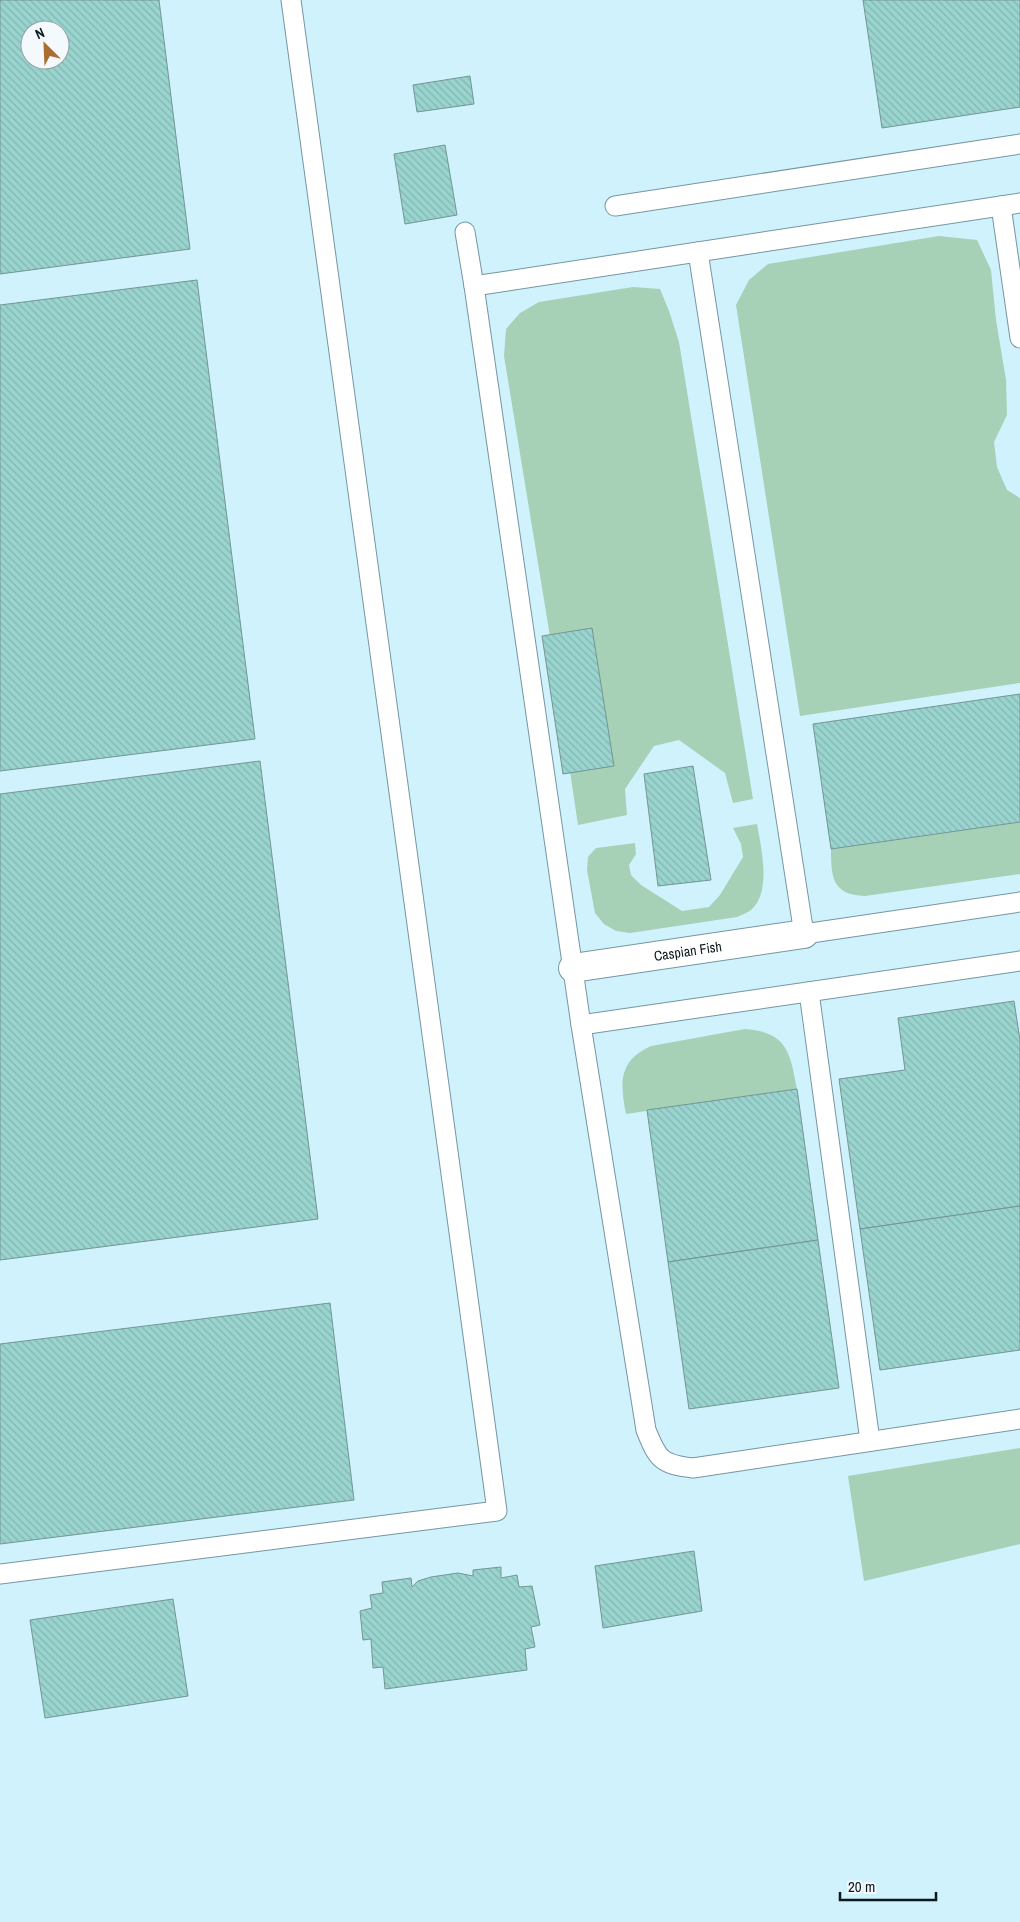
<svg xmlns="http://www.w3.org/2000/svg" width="1020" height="1922" font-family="'Archivo Narrow',sans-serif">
  <defs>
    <pattern id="building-back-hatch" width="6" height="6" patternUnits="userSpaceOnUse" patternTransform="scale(1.25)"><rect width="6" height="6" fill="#99d4cf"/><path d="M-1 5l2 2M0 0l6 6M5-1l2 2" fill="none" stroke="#83b5b1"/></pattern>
  </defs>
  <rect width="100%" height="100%" fill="#cff2fd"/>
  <g fill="#a6d1b6">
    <path d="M939 236 977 240 991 270 996 320 1006 380 1007 415 994 442 997 467 1007 490 1020 498V683L800 716 736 305 749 280 768 264Z"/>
    <path d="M633 287 660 289 669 311 679 342 753 799 733 803 725 773 679 740 654 746 625 789 627 815 578 825 548 624 504 356 506 329 520 313 539 302Z"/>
    <path d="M1020 822V874L865 896C832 895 831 877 831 849Z"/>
    <path d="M757 824C761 847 772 892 751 910 747 913 741 915 737 917L630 933 616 931 604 924 595 913 587 870 588 857 596 848 635 843 636 854 629 865 631 875 641 885 682 911 709 907 720 895 743 857 741 844 733 828Z"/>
    <path d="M745 1029C787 1032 790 1052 797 1089L626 1114C620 1083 618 1061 651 1046Z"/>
    <path d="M1020 1448V1544L864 1581 848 1476Z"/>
  </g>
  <g fill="url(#building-back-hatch)" stroke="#739693" fill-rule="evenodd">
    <path d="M0 0H159L190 249 0 274ZM30 30H60V60H30Z"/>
    <path d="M863 0H1020V107L882 128Z"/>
    <path d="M470 76 474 104 417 112 413 85Z"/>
    <path d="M445 145 457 215 405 224 394 154Z"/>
    <path d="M197 280 255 739 0 771V305Z"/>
    <path d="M592 628 614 766 563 774 542 636Z"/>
    <path d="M1020 694V822L831 849 813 724Z"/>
    <path d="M260 761 318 1219 0 1260V794Z"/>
    <path d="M693 766 711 880 658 886 644 774Z"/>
    <path d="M1014 1001 1020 1040V1206L860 1229 839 1079 905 1070 898 1018Z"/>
    <path d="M797 1089 818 1240 668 1262 647 1110Z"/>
    <path d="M1020 1206V1350L880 1370 860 1229Z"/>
    <path d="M818 1240 839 1388 689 1409 668 1262Z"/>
    <path d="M330 1303 354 1500 0 1544V1344Z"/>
    <path d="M694 1551 702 1611 603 1628 595 1566Z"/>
    <path d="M501 1567V1578L517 1575 519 1587 532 1586 540 1625 531 1627 535 1647 525 1649 527 1670 385 1689 383 1667 373 1668 371 1639 363 1640 360 1611 372 1608 370 1595 383 1593 382 1582 411 1578 412 1587 418 1581 431 1577 458 1573 473 1576V1570Z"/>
    <path d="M173 1599 188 1696 45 1718 30 1620Z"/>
  </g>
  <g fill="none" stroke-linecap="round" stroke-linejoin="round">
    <defs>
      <g id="service">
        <path d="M1020 203 474 286 581 1025 646 1430C658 1460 661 1464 693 1468L1020 1419"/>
        <path d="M615 206 1020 144"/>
        <path d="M1001 206 1020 338"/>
        <path d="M465 232 474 286"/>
        <path d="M698 252 804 934 1020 902"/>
        <path d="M809 992 870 1441"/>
        <path d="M581 1025 1020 961"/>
        <path d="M0 1574 497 1511 291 0"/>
      </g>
      <g id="minor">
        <path id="s1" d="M573 968 804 934"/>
      </g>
    </defs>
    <use href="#service" stroke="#7696a1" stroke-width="21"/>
    <use href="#minor" stroke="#7696a1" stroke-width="30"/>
    <use href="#service" stroke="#fff" stroke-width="19"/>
    <use href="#minor" stroke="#fff" stroke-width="28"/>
  </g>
  <g text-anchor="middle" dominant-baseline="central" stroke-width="4" stroke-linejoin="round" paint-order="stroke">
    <g font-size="14" fill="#0c191d" stroke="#f3f9fc">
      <text stroke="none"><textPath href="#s1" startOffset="116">Caspian Fish</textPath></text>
    </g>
  </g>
  <g transform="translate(45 45) rotate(336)"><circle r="24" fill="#f3f9fc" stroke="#979fa3"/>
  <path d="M0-4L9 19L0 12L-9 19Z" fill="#ab6e32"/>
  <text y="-8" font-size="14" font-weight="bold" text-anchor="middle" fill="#0c191d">N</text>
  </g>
  <path d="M840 1892v8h96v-8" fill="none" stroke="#0c191d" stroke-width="2.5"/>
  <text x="848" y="1892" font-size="15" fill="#0c191d" stroke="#f3f9fc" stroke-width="4" paint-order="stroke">20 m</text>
</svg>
